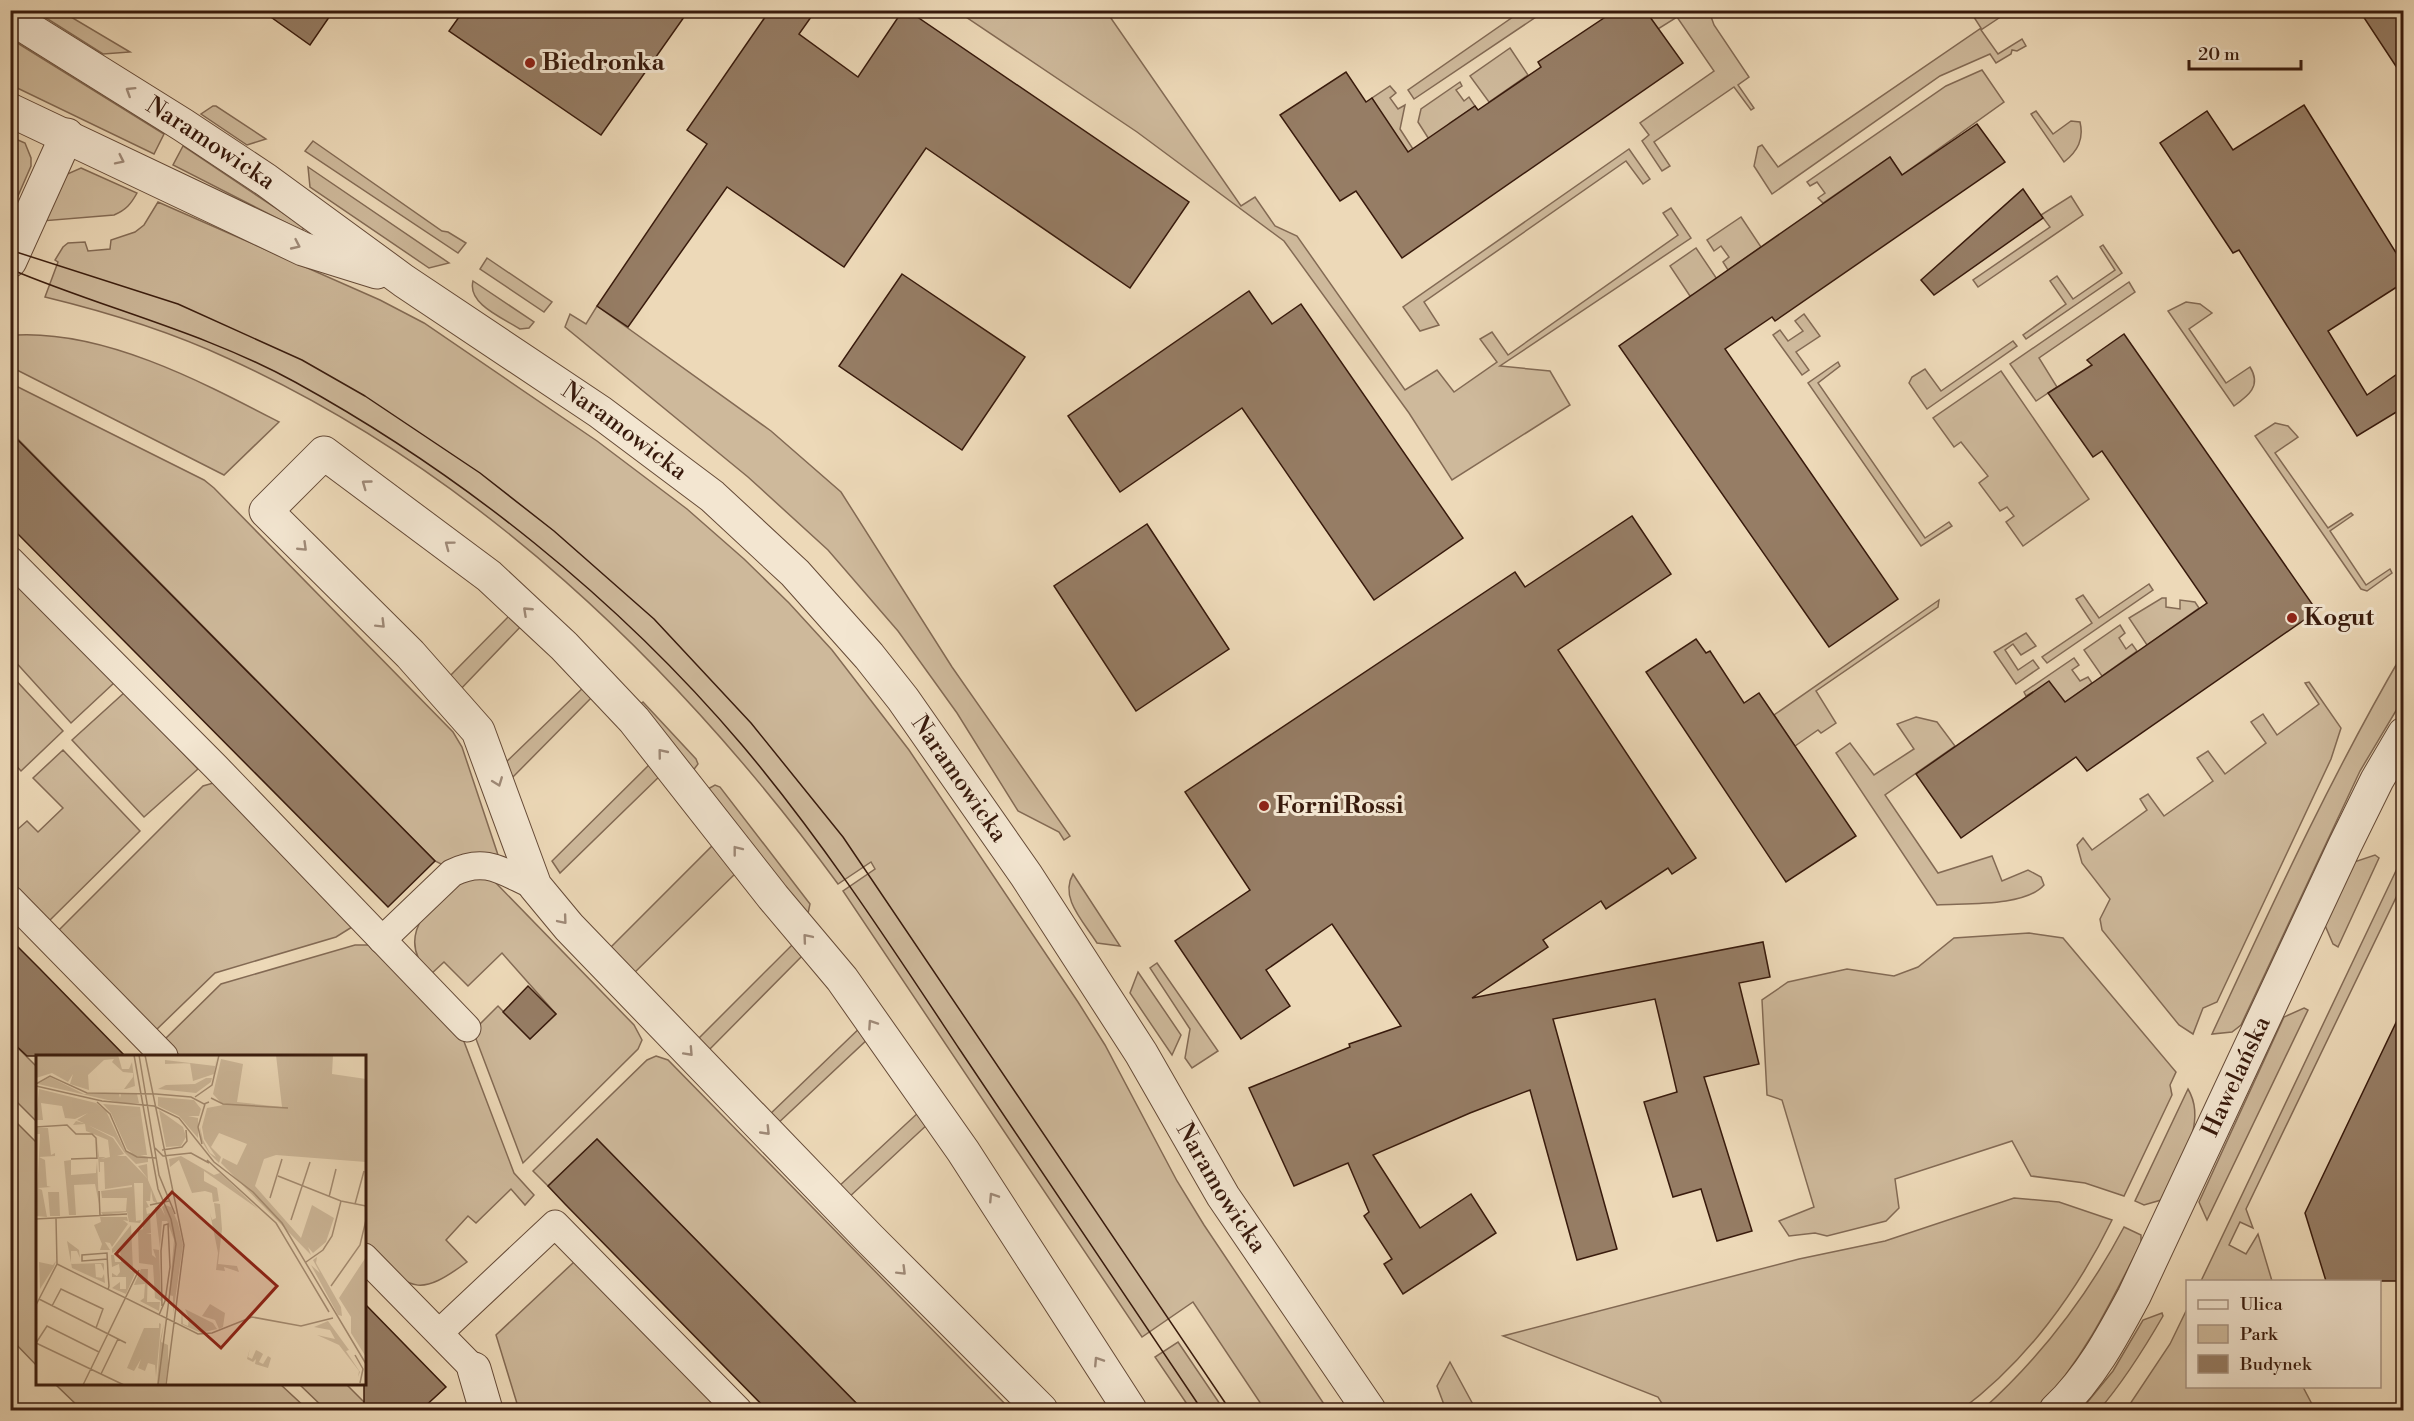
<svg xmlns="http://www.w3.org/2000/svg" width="2414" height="1421" font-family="'Libre Bodoni',serif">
  <rect width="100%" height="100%" fill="#edd9b8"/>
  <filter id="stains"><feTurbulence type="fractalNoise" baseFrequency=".00333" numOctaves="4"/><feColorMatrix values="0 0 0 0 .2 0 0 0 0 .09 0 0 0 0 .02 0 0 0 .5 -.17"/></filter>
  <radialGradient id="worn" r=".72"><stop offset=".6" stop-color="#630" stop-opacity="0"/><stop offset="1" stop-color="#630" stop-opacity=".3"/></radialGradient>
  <g fill="#ceb99b" stroke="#836a54" stroke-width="1.5">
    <path d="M1523 10 1545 11 1414 99 1408 90Z"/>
    <path d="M35 11H61L130 52 103 54Z"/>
    <path d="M957 11H1106L1241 206 1255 197 1275 226 1297 236 1405 390 1437 370 1454 392 1497 362 1480 339 1492 332 1508 355 1678 235 1663 213 1671 208 1691 238 1500 366 1550 371 1570 405 1452 480 1409 413 1284 241 1137 132Z"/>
    <path d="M1645 11H1709L1714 25 1749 77 1738 85 1754 108 1751 110 1734 87 1654 142 1670 166 1662 171 1642 141 1649 135 1640 123 1714 71 1677 17 1658 29Z"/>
    <path d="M1970 11H2002L2005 14 1981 30 1998 54 2022 39 2026 46 2017 51 2012 50 2011 54 1996 63 1990 54 1940 76 1772 194 1754 166 1758 147 1762 145 1778 167 1981 28Z"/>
    <path d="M11 39 164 134 154 154 11 85Z"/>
    <path d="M1510 48 1528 75 1489 102 1470 76Z"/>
    <path d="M1982 70 2004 102 1902 175 1890 157 1823 203 1818 198 1825 193 1817 182 1810 186 1807 182 1946 86Z"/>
    <path d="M1460 82 1462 86 1456 90 1464 101 1469 97 1475 106 1450 123 1432 144 1418 122 1421 109Z"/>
    <path d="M1390 86 1396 93 1390 98 1398 109 1405 105 1400 129 1413 149 1403 155 1372 98Z"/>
    <path d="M213 106H216L266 139 247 145 201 114Z"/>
    <path d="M2036 111 2053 134 2071 121 2080 122C2084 139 2078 151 2064 162L2031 114Z"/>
    <path d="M11 137 25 143 31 158V166L11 212Z"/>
    <path d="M313 141 442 231 448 232 466 243 458 253 305 151Z"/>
    <path d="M183 146 304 227 302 231 173 165Z"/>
    <path d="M1629 149 1650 179 1643 184 1626 161 1424 302 1439 325 1420 331 1403 307Z"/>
    <path d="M308 167 449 263 429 268 310 187Z"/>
    <path d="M81 168 137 193C131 204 126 210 114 215L42 221 65 175Z"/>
    <path d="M2071 196 2083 215 1978 287 1973 280 2050 227 2041 215Z"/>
    <path d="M158 202 380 300 424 323 597 441 687 509 744 559 789 603 832 650 909 750 1078 1002 1105 1045 1177 1181 1204 1225 1328 1410H1265L1193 1302 1142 1337 843 891 875 869 871 862 838 884C679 667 474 470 227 358 169 331 107 312 45 297L58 262 55 260 63 247 68 243 85 242 88 251 110 249 111 240 135 232 144 225Z"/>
    <path d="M1741 217 1761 247 1728 270 1723 262 1729 257 1721 246 1714 251 1707 240Z"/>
    <path d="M2103 245 2122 273 2026 339 2023 335 2066 304 2050 281 2057 276 2073 299 2115 270 2100 247Z"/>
    <path d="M1696 248 1721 285 1690 296 1670 266Z"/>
    <path d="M487 258 552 302 544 312 480 269Z"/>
    <path d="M473 281 534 322 529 328 520 329C503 318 467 304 473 281Z"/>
    <path d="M2129 282 2135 292 2039 358 2057 387 2036 401 2010 364Z"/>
    <path d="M2186 302 2200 304 2212 313 2189 329 2226 383 2250 367C2262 386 2248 396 2234 406L2168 311Z"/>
    <path d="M597 306 771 431 841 492 952 667 1070 836 1064 840 1059 832 1018 811 957 713 898 631 828 550 748 477 565 327 570 314 586 324Z"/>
    <path d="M1804 314 1820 336 1796 352 1809 370 1802 375 1773 335 1780 330 1788 341 1803 331 1795 321Z"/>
    <path d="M17 335C106 331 202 382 279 422L224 475 11 367V338Z"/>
    <path d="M2013 341 2017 346 1927 409 1909 383 1912 377 1925 369 1941 391Z"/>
    <path d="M1838 362 1840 366 1818 383 1925 538 1949 522 1952 526 1921 546 1808 383Z"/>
    <path d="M2001 371 2089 499 2023 546 2006 522 2014 516 2007 507 2000 511 1979 483 1988 476 1961 442 1954 447 1933 418Z"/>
    <path d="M10 383 204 480 214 488 453 732 462 747 498 855C475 849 463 855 443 865L435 861 11 432Z"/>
    <path d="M2275 423 2288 426 2298 437 2275 453 2328 528 2351 513 2353 515 2330 531 2366 585 2390 569 2392 573 2367 591 2361 589 2255 436Z"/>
    <path d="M11 576 115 682 71 723 11 657Z"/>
    <path d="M2149 584 2153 590 2047 663 2042 657 2092 623 2076 599 2083 595 2099 618Z"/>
    <path d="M2162 598H2166V607L2180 609V600L2195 602 2199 608 2147 645 2129 618Z"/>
    <path d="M1939 600 1938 607 1816 691 1836 723 1821 733 1818 730 1795 746 1774 715Z"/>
    <path d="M513 612 525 622 458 692 446 680Z"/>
    <path d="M2120 625 2125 633 2119 638 2126 649 2132 644 2137 651 2102 676 2084 650Z"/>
    <path d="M2026 633 2036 646 2021 655 2013 644 2005 650 2018 670 2033 660 2039 668 2016 684 1994 652Z"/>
    <path d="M2403 653V699L2360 771 2241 1025 2232 1032 2212 1034C2272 905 2331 776 2403 653Z"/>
    <path d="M2074 658 2079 665 2072 670 2080 681 2088 677 2092 683 2048 714 2033 692 2026 696 2024 692Z"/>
    <path d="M11 675 63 731 21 771 11 760Z"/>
    <path d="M2309 682 2341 728 2331 759 2217 1002 2203 1008 2193 1034 2179 1025 2102 930 2100 919 2110 899 2082 863 2077 845 2083 838 2092 850 2147 810 2140 799 2148 794 2164 816 2213 781 2197 758 2208 751 2225 774 2266 743 2251 722 2263 714 2277 735 2319 704 2305 683Z"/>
    <path d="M588 683 597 692 507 783 501 767Z"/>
    <path d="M125 692 198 769 144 817 72 740Z"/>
    <path d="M643 702 696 759 698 764 692 772 708 789 715 785 720 787 810 904 807 918 638 706Z"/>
    <path d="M1916 717 1937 722 1955 746 1885 795 1938 873 1992 856 2002 881 2028 870 2041 877 2044 885C2025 907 1964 903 1937 905L1836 753 1850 743 1874 775 1914 749 1897 724Z"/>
    <path d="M63 750 140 831 47 923 11 886 10 836 27 821 38 832 63 808 33 778Z"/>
    <path d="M654 760 664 772 560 873 552 861Z"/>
    <path d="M213 783 352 927 336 937 215 973 155 1031 57 932 203 786Z"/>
    <path d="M717 841 739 870 630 977 606 952Z"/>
    <path d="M2375 855 2379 858 2338 947 2333 944 2324 923 2354 862Z"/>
    <path d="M2403 856V883L2246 1209 2253 1228 2240 1222 2229 1245 2246 1254 2258 1234 2272 1281H2201Z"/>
    <path d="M1073 874 1120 946 1097 943C1084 922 1059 898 1073 874Z"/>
    <path d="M472 876 494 881 634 1025 642 1040 638 1049 523 1163 473 1031 498 1006 530 1039 556 1014 502 953 468 986 444 962 430 975C391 934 435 896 472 876Z"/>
    <path d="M2029 933 2063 938 2176 1072 2170 1085 2172 1095 2124 1196 2085 1183 2031 1176 2012 1141 1895 1179 1899 1208 1886 1221 1827 1236 1815 1233 1789 1236 1779 1221 1814 1207 1782 1100 1767 1095 1762 1000 1788 982 1847 969 1894 976 1918 967 1954 938Z"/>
    <path d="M796 941 806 952 705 1054 694 1043Z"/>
    <path d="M355 945H371L463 1039 514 1173 534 1195 525 1205 511 1189 476 1223 468 1216 446 1240 467 1262C413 1302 410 1286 365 1247L364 1056H180L164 1040 221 984Z"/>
    <path d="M1157 963 1218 1051 1192 1068 1185 1058 1190 1029 1150 968Z"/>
    <path d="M1138 972 1181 1035 1172 1055 1130 993Z"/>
    <path d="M2304 1008 2308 1010 2207 1220 2199 1202 2284 1017Z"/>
    <path d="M864 1024 871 1036 775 1126 767 1117Z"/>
    <path d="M10 1040 37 1067V1122L11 1096Z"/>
    <path d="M656 1056 668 1060 1011 1410H863L597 1139 548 1186 533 1171 647 1060Z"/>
    <path d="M2188 1089C2209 1124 2177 1167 2161 1200L2144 1205 2135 1201Z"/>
    <path d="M920 1111 929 1123 847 1199 837 1188Z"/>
    <path d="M10 1116 37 1143V1366L11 1339Z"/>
    <path d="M2014 1198 2059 1202 2112 1220C2077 1292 2026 1362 1961 1410H1666L1658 1397 1503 1336 1799 1259 1885 1241Z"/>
    <path d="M2124 1227 2141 1235V1243C2109 1306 2084 1358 2037 1410H1982C2041 1357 2087 1297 2124 1227Z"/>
    <path d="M574 1262 722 1410H519L496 1335Z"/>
    <path d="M2187 1309 2188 1386 2303 1387 2315 1410H2126L2170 1344Z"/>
    <path d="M2162 1313 2163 1316C2144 1349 2124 1381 2099 1410H2081L2113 1371 2143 1320Z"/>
    <path d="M1178 1342 1224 1410H1191L1155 1357Z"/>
    <path d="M1450 1362 1476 1410H1446L1437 1386Z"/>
    <path d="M55 1384H280L308 1410H82Z"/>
    <path d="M299 1384H346L372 1410H326Z"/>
  </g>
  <g fill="#967d65" stroke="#381a0c" stroke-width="1.5">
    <path d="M261 10H334L310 45Z"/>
    <path d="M464 10H689L601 135 449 31Z"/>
    <path d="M770 10H816L799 34 858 77 903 10H907L1189 202 1130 288 926 148 844 267 727 187 628 327 597 306 707 144 687 130Z"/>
    <path d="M1616 10H1645L1683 63 1402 258 1356 191 1340 201 1280 115 1346 72 1366 102 1372 98 1408 152 1475 106 1478 110 1541 67 1538 62Z"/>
    <path d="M2359 10H2403V77Z"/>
    <path d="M2304 105 2403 264V283L2328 331 2367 395 2403 370V408L2357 436 2239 250 2233 253 2160 143 2207 111 2233 150Z"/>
    <path d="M1977 124 2005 162 1775 321 1772 317 1725 349 1898 599 1829 647 1619 346 1890 157 1902 175Z"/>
    <path d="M2023 189 2043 218 1934 295 1921 280Z"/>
    <path d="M902 274 1025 357 962 450 839 366Z"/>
    <path d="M1249 291 1272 324 1301 304 1463 538 1374 600 1242 408 1120 492 1068 416Z"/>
    <path d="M2124 334 2317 611 2087 771 2076 757 1961 838 1916 774 2049 681 2065 702 2207 603 2102 451 2093 457 2048 393 2092 365 2087 360Z"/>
    <path d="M10 432 435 861 388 907 10 526Z"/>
    <path d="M1632 516 1671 574 1558 650 1696 858 1672 874 1668 868 1606 909 1601 901 1543 940 1548 947 1472 998 1763 942 1770 977 1739 983 1759 1064 1704 1077 1752 1231 1717 1241 1701 1189 1673 1197 1644 1102 1677 1092 1655 999 1553 1019 1617 1249 1577 1260 1530 1090 1470 1113 1373 1155 1420 1228 1471 1194 1496 1233 1403 1294 1384 1264 1392 1259 1364 1216 1369 1212 1348 1163 1294 1186 1249 1088 1350 1047 1349 1044 1401 1026 1332 924 1266 970 1290 1006 1241 1039 1175 941 1250 890 1185 792 1515 572 1525 587Z"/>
    <path d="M1147 524 1229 649 1136 711 1054 586Z"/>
    <path d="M1696 639 1706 653 1710 651 1744 703 1759 693 1856 836 1786 882 1646 672Z"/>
    <path d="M10 939 40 969 125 1056H27L10 1040Z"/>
    <path d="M528 986 556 1014 530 1039 503 1012Z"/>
    <path d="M2403 1008V1281H2326L2305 1213Z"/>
    <path d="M597 1139 863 1410H767L565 1204 548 1186Z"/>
    <path d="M364 1303 446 1387 421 1410H364Z"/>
  </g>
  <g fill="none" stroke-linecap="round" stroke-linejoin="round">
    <defs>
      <g id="pedestrian">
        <path d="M10 560 216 767 467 1028"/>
        <path d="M10 899 164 1056"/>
        <path d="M382 940 452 873C486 856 503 872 535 886"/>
        <path d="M364 1257 474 1369"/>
        <path d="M440 1332 555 1224 738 1410"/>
      </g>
      <g id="minor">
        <path d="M10 261 67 135"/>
        <path d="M474 1369 486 1410"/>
        <path d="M1041 1410 869 1238 569 927 535 886 478 731 410 654 266 511 324 453 489 576 564 646 634 720 773 897 842 979 963 1151 1130 1410"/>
        <path id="s1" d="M2056 1410C2090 1378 2112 1337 2134 1296L2345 845 2377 780 2404 734"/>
      </g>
      <g id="tertiary">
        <path id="s2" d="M10 17 183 125 266 180 404 281 600 412 712 496 795 573 869 656 903 699 1026 875 1141 1053 1223 1196 1369 1410"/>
        <path d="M10 110 303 249 377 272"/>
      </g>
    </defs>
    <use href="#pedestrian" stroke="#654a37" stroke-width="29"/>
    <use href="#minor" stroke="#654a37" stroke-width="35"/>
    <use href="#tertiary" stroke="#654a37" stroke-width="35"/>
    <use href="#pedestrian" stroke="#f3e6d1" stroke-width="27"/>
    <use href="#minor" stroke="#f3e6d1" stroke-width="33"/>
    <use href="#tertiary" stroke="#f3e6d1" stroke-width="33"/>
    <g stroke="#381a0c" stroke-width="1.5">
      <path d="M10 250 178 304 302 360 365 396 480 473 554 531 654 619 751 723 843 837 1230 1410"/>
      <path d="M10 269C105 309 204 332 295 382 462 474 618 599 742 745 823 841 891 946 960 1050 1040 1171 1121 1291 1202 1410"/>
    </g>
  </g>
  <defs><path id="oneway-chevron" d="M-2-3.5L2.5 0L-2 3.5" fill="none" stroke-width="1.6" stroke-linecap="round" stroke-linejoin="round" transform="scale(1.5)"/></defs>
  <g stroke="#9f8a78">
    <use href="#oneway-chevron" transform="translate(130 91) rotate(-148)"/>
    <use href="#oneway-chevron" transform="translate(120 160) rotate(26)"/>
    <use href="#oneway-chevron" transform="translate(296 245) rotate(25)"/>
    <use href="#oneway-chevron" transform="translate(366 484) rotate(-144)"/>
    <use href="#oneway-chevron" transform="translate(449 545) rotate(-143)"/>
    <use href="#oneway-chevron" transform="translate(303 547) rotate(44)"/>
    <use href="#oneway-chevron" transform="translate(527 611) rotate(-137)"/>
    <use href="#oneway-chevron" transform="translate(381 624) rotate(45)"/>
    <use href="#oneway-chevron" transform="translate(662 753) rotate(-129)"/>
    <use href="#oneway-chevron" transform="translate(498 782) rotate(69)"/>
    <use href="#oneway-chevron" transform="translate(737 850) rotate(-128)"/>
    <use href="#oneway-chevron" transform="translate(563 920) rotate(50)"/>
    <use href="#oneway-chevron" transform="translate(807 938) rotate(-130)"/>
    <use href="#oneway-chevron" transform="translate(872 1024) rotate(-124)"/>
    <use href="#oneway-chevron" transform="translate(689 1052) rotate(47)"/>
    <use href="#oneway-chevron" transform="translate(766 1131) rotate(46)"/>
    <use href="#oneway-chevron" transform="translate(993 1197) rotate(-123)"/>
    <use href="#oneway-chevron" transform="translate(902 1271) rotate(45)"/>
    <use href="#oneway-chevron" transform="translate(1098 1361) rotate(-123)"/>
  </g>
  <g fill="#8f2418" stroke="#f3e6d1" stroke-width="2">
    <circle cx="530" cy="63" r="6"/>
    <circle cx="2292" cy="618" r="6"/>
    <circle cx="1264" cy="806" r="6"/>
  </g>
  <g text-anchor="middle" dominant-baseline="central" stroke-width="6" stroke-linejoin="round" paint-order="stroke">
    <g font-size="24" font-weight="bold" fill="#381a0c" stroke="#f3e6d1" text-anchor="start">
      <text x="542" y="63">Biedronka</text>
      <text x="2304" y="618">Kogut</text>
      <text x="1276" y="806">Forni Rossi</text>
    </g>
    <g font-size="24" fill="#381a0c" stroke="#f3e6d1">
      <text stroke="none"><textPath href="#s2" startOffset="237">Naramowicka</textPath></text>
      <text stroke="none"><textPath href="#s2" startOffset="741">Naramowicka</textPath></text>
      <text stroke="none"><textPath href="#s2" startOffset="1227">Naramowicka</textPath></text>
      <text stroke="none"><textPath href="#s1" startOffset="381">Hawelańska</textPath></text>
      <text stroke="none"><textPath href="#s2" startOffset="1713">Naramowicka</textPath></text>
    </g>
  </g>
  <g transform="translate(36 1055)">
    <rect width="330" height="330" fill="#edd9b8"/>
    <path d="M0 0H82L86 14H93L96 7 99 31 90 34 57 35 88 34 97 22V18L87 17 76 7 78 4 68 5 52 20 53 35 34 29 37 19 32 27 16 18 0 23ZM181 0 178 19 157 26 154 8 129 9V5L179 11ZM240 0H297L296 19 330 24V107L240 100 228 104 219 131 265 183 276 150 298 163 290 187 277 198 272 192 275 200 185 108 187 103 201 110 211 89 183 78 175 92 185 102 183 108 173 98 165 85 164 72 167 85 174 98 180 102 168 84 166 72 171 53 187 50 177 39 185 4 207 9 201 47 246 52ZM14 22 48 39H83L84 43 85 39H101L103 48H85L2 29ZM170 23H176L175 27 160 38 122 34 130 30 159 29ZM3 34 60 48 70 56 89 96 112 102V107L100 109 88 97 78 82 41 65 52 58 39 64 29 63 26 51 5 48 7 65H0ZM122 42 158 45 165 54 163 61H152L162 63V83L143 61 122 51ZM67 49 104 52 111 100H99L91 94 75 58ZM123 55 147 72 150 82 145 91 130 92ZM40 66 50 69 77 83 88 99 81 101H90L112 124 102 111 111 109 112 125 122 149 117 146 115 135 114 146H110L113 152 110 153 111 159 114 158 115 178 110 179H115L116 200 120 203 117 194 123 195 125 246 119 243 117 210 103 208 102 176 107 174V128H98L100 166 105 165 104 168 93 167 91 157 67 160 65 157 90 156 91 143H66L65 136 96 132V130L63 135 69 134 68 107H64V117H63L61 83 63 102H70L65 104 74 102 72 85 50 76 49 69 37 70ZM0 73H12L15 100 19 98V101L3 102 9 105 11 131 15 132 2 133 6 135 11 162 0 161 4 79H0ZM145 101 178 120 184 118 222 154 168 116V126L181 133 183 146 177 147 176 138 169 136 156 138 143 105 134 112 133 104ZM35 105V120L60 118 61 106 63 149 59 129 38 130 40 160H33L28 106ZM12 137H23L24 161H14ZM178 148 184 149 186 174 182 209 201 211 203 217 188 212 189 216 180 215 182 198 174 158 176 165 180 163ZM129 150 135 152 142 168 147 190 137 259V241L133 240 138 185 126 152ZM119 152 125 153 132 166H126L124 193ZM64 162H91L92 166 87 165 92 169 76 192 74 188 69 187 74 195H64L66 189 58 170 65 167ZM95 170 97 215 94 216H100L90 239 76 233 84 227V234H90V222H76V218L81 221 84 217 83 209 76 212 75 200H78L79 207H85L84 194 76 198V194ZM31 186 43 195 44 203 41 196H35V209L67 208 68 209V216L65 209H59L60 222 66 223 68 219 69 228 36 213ZM281 202 280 208 305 252 306 261 302 260 275 210 284 218 277 205ZM330 202V302L315 278V262L303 243ZM20 206 18 212 4 234 3 207 17 210ZM105 214H112L111 247H124L123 256 104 246 108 243 109 229 98 230ZM174 249 189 258 187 272 183 274 179 265 166 261ZM146 253 147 269 152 271 153 263 149 254 177 268 181 274 165 278 145 269ZM292 266 313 295 310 296 324 317 322 322 323 316 303 290 281 280 299 284 294 275 278 272ZM123 268 125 269 120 322 119 310 112 308 109 316 102 313 105 304 98 316 91 313 108 273H123ZM128 268 125 287 132 290V310L129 330H121L124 286ZM214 293 212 302 216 304 220 295 224 297 227 299 223 307 227 309 232 301 235 303 232 313 219 309 220 304 217 307 211 304Z" fill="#ceb99b"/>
    <path fill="none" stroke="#a58d73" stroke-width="1.5" d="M98 0 122 134 135 164 140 189 122 330M103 0 123 120 139 159M109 0 148 190 130 330M0 29 14 21 51 38 120 39 155 42 168 49 173 47M0 31 66 46 118 51 143 63 178 107 217 137 246 168 330 309M159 42 176 30 183 0M175 43 187 49 252 53M61 47 74 59 90 96 101 102 120 103M0 72 31 70 40 79H56L60 83 61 104M166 89 162 72 169 49M119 93 127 101 155 98 173 108M126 95 146 92 151 86 150 75M35 104 61 103M171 105 240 168 293 257M242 121 305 146 330 151M63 136 64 161M293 142 300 114M234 143 246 104M319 149 328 116M114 150 133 146M0 164 91 159M255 165 274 107M72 204 46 206V200L71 198 72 218 73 231 72 235M270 207 287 195 296 181 305 146M21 209 162 279 176 278 216 262 265 271 297 263M295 231 324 190 330 165M3 244 90 288M0 250 21 209 20 163M16 251 25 234 67 254 60 273M123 260 129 246 134 212 132 169 128 170 125 196 126 251M0 288 88 330M0 288 11 271 63 297M319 300 327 314 324 328M65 319 82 284M47 330 103 215"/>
    <path fill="#8f2418" fill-opacity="0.15" stroke="#8f2418" stroke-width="3" d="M136 137 241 231 185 293 80 199Z"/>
    <rect width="330" height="330" fill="none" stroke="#381a0c" stroke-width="3"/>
  </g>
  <rect width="2414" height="1421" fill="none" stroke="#edd9b8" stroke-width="36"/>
  <rect x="12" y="12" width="2390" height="1397" fill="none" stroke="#381a0c" stroke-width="3"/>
  <rect x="18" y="18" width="2378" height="1385" fill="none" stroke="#381a0c" stroke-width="1.5"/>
  <rect x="2186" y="1280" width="195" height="108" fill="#f3e6d1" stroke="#a89482" stroke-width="1.5"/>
  <rect x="2198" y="1300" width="30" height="9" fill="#f3e6d1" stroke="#a89482" stroke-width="1.5"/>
  <text x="2240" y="1310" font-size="18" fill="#381a0c">Ulica</text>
  <rect x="2198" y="1325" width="30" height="18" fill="#ceb99b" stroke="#a89482" stroke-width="1.5"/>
  <text x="2240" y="1340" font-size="18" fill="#381a0c">Park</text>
  <rect x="2198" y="1355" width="30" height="18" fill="#967d65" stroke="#a89482" stroke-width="1.5"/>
  <text x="2240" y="1370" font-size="18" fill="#381a0c">Budynek</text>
  <path d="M2189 60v9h112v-9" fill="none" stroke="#381a0c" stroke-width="3"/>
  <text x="2198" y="60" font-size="18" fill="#381a0c" stroke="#f3e6d1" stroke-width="4.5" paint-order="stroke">20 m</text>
  <rect width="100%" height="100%" filter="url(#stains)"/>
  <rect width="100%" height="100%" fill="url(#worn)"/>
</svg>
